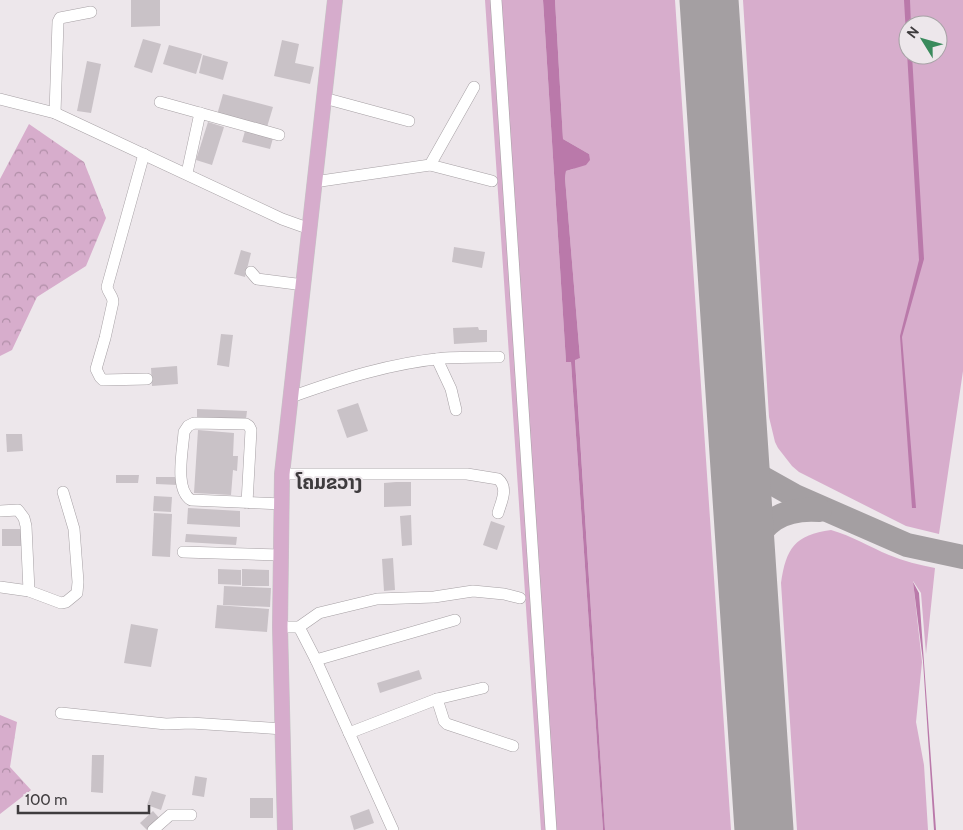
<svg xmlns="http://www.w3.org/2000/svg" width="963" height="830" font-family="Cabin,'Noto Sans Lao',sans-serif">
  <defs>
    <pattern id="forest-crowns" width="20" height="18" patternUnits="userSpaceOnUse" patternTransform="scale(1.25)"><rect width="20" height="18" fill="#d7adcc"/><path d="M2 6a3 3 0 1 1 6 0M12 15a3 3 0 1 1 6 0" fill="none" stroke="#b08ea7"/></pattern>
  </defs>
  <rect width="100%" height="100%" fill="#ede7eb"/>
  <g fill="#d7adcc" fill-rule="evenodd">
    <path d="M485 0H543L566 362H571L603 830H541Z"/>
    <path d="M555 0H675L731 830H605L575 359 580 358 565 178 566 171 573 169 589 154 563 139Z"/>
    <path d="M743 0H963V371L939 534 906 526 799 472 792 466 778 448 775 442 769 417ZM908 25H938V55H908Z"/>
    <path d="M831 530C852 536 870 547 889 555 904 561 919 565 935 568L926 654 921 593 913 581 922 662 916 722 924 765 928 830H797L781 583C786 548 795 535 831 530Z"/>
  </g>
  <g fill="url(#forest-crowns)">
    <path d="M29 124 84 162 106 218 86 266 37 297 12 350 0 356V179Z"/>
    <path d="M0 715 17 722 10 767 31 790 0 814Z"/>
  </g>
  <g fill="#ba79aa">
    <path d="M543 0H555L563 139 589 154 590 160 586 165 566 171 565 178 580 358 575 360 605 830H603L571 362H566Z"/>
    <path d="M904 0H910L911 25H908V55H912L924 259 902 337 916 508H912L900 336 919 260Z"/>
    <path d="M913 582 919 593 936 830H934L923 661Z"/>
  </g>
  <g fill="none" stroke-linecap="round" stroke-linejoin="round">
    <g stroke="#a49fa2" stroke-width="24">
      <path d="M740 465 795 496 907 545 963 557"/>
      <path d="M746 557C762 522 781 507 820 510"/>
    </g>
    <path stroke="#a49fa2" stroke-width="59" d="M709 0 764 830"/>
  </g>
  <g fill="#c9c2c7">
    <path d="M131 0H160V26L131 27Z"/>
    <path d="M143 39 161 44 152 73 134 67Z"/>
    <path d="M282 40 299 44 295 63 314 67 310 84 274 76Z"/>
    <path d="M169 45 202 54 196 74 163 64Z"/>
    <path d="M203 55 228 62 223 80 199 73Z"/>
    <path d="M87 61 101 64 91 113 77 111Z"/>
    <path d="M223 94 273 107 267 127 217 115Z"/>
    <path d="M208 122 224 127 212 165 196 160Z"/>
    <path d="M245 131 273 138 270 149 242 142Z"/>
    <path d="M454 247 485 252 482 268 452 262Z"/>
    <path d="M241 250 251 253 245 277 234 274Z"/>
    <path d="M478 327 479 330H487V342L454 344 453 328Z"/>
    <path d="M221 334 233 335 229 367 217 365Z"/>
    <path d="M177 366 178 384 152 386 151 368Z"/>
    <path d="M358 403 368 431 347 438 337 410Z"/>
    <path d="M197 409 247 411 246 419 197 417Z"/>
    <path d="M198 430 234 433 233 456H238L237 471 233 470 231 495 194 493Z"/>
    <path d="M6 434H22L23 451 7 452Z"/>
    <path d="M116 475H139L138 483H116Z"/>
    <path d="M156 477H179L178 485 156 484Z"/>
    <path d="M396 482H411V506L384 507V483Z"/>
    <path d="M154 496 172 497 171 512 153 511Z"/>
    <path d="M188 508 240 511V527L187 524Z"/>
    <path d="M154 513 172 514 170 557 152 556Z"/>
    <path d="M411 515 412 545 402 546 400 516Z"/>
    <path d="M491 521 505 526 497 550 483 545Z"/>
    <rect x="2" y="529" width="22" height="17"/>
    <path d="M186 534 237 537 236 545 185 542Z"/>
    <path d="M393 558 395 590 384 591 382 559Z"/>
    <path d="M218 569 241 570V585L218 584Z"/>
    <path d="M242 569 269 570V586H242Z"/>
    <path d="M224 586 271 588 270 607 223 605Z"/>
    <path d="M217 605 269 609 267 632 215 628Z"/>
    <path d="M131 624 158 629 151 667 124 663Z"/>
    <path d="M419 670 422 679 380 693 377 683Z"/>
    <path d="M92 755H104L103 793 91 792Z"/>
    <path d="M195 776 207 778 204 797 192 795Z"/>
    <path d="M152 791 166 795 161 810 147 805Z"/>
    <rect x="250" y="798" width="23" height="20"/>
    <path d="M369 809 374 823 354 830 350 816Z"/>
    <path d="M153 811 160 819 147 830 140 823Z"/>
  </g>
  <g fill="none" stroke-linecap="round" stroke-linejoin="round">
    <defs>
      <g id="minor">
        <path d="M496 0 551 830"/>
        <path d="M474 87 430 165 492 181"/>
        <path d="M324 98 409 121"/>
        <path d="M0 99 55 113 282 219 310 229"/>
        <path d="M160 102 279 135"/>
        <path d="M55 113 58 22 60 18 91 12"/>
        <path d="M144 154 107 287C108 293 113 296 113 302L105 338 96 369 100 377 103 380 147 379"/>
        <path d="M187 173 200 113"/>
        <path d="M314 182 430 165"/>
        <path d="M251 272 257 279 304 285"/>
        <path d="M437 359 451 389 456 410"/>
        <path d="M291 397C341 379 391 363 445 358 463 357 481 357 499 357"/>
        <path d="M282 474H467L498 479C509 488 501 502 498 513"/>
        <path d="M247 503 251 430 249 426 246 424 194 423 188 426 184 432C183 450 174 489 191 500L282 504"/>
        <path d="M0 511 18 510 24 518 26 526 29 591"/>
        <path d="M183 552 281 555"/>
        <path d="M0 587 29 591 61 603 66 602 77 593 78 582 74 529 63 492"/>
        <path d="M280 627H299L319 613 377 599 434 597 473 591 504 594 520 598"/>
        <path d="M299 627 316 660 393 830"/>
        <path d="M316 660 455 620"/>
        <path d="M437 699 444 721 447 724 513 746"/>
        <path d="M61 713 166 724 191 723 283 729"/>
        <path d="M349 733 437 699 483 688"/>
        <path d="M153 830 170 815H191"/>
      </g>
      <path id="major" d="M285 830 280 627 282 474 335 0"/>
    </defs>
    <use href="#minor" stroke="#a6a0a4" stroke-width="12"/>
    <use href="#major" stroke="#c5c4c5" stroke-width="16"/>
    <use href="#minor" stroke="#fff" stroke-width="11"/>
    <use href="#major" stroke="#d6accc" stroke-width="15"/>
  </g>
  <g text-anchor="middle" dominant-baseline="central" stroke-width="4" stroke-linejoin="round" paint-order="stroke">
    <g font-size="19" font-weight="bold" fill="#3f3c3e" stroke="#ede7eb">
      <text x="329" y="482">ໂຄມຂວາງ</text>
    </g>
  </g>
  <g transform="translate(923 40) rotate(307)"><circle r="24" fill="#ede7eb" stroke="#a7a3a6"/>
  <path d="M0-4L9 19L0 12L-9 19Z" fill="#398a5c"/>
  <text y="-8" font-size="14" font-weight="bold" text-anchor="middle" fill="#3f3c3e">N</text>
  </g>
  <path d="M18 805v8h131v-8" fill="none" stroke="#3f3c3e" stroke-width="2.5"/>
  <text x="25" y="805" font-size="15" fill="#3f3c3e" stroke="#ede7eb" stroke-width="4" paint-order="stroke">100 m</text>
</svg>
